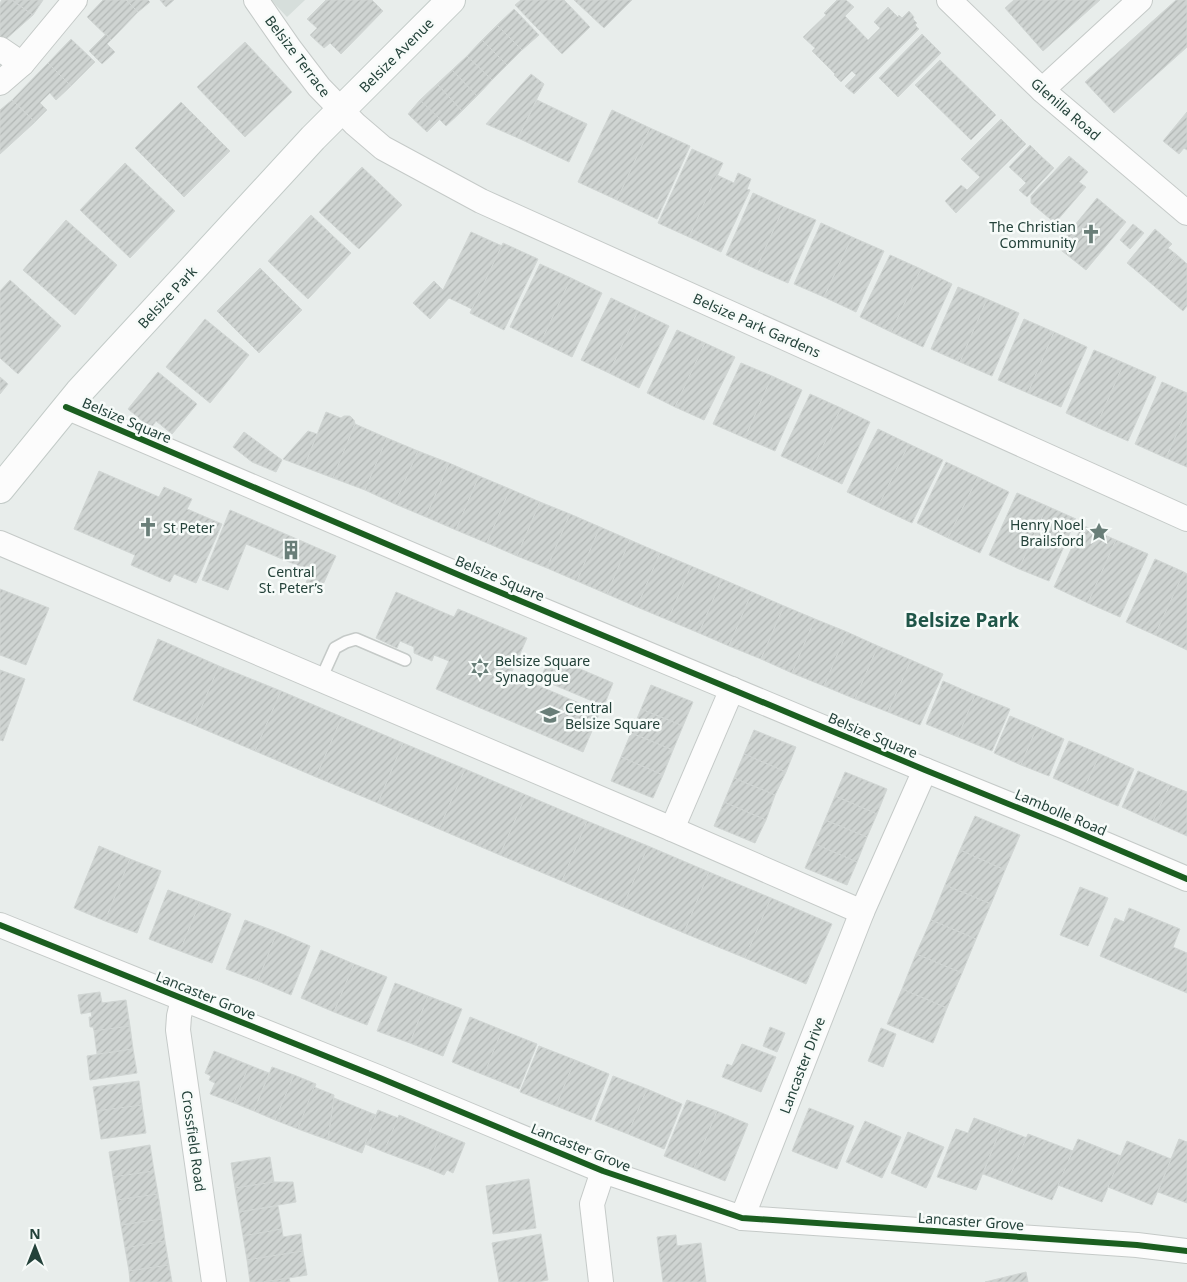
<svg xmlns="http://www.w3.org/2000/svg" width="1187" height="1282" font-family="'Noto Sans',sans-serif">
  <defs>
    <pattern id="building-hatch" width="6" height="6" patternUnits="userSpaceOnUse" patternTransform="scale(1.25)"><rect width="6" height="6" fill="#cfd4d2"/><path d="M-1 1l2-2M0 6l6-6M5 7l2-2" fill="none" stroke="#b2b7b5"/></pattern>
  </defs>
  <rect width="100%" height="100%" fill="#e8edeb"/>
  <path fill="#d6dedb" d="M271 0H305L287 17Z"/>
  <g fill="url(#building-hatch)" stroke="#d1d6d4">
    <path d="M2 0H12L33 15 5 40 0 37V3Z"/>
    <path d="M12 0H43L33 15Z"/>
    <path d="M103 0H126L138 12 111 40 87 17Z"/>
    <path d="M128 0H148L150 2 138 12 127 1Z"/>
    <path d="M160 0H174L166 7Z"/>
    <path d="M326 0H372L383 11 341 54 330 43 324 48 310 35 317 28 307 19Z"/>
    <path d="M521 0H564L590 27 562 54 515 5Z"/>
    <path d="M574 0H632L604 28Z"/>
    <path d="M837 0H846L854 7 845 16 868 40 880 28 874 22 888 7 898 17 899 15 902 18 909 11 914 17 913 19 917 23 915 25 919 29 854 94 845 86 856 75 852 71 841 82 834 75 835 74 812 51 815 48 803 37 826 15 824 13Z"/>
    <path d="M1014 0H1100L1043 51 1005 8Z"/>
    <path d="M1176 0H1187V47L1114 113 1085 82Z"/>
    <path d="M514 9 539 35 522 50 497 25Z"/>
    <path d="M497 25 522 50 507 65 482 40Z"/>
    <path d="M106 34 111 40 107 44 115 52 102 64 89 51Z"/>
    <path d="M922 34 941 53 898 97 879 78Z"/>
    <path d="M71 39 95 62 71 86 48 63Z"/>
    <path d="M482 40 507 65 492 80 467 56Z"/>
    <path d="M245 42 292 92 245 137 197 87Z"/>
    <path d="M467 56 492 80 477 96 452 70Z"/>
    <path d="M940 60 996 115 971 140 915 85Z"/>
    <path d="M48 63 71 86 56 100 50 93 40 103 47 110 35 122 12 100Z"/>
    <path d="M452 70 477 96 462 111 437 84Z"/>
    <path d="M531 74 544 84 518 138 486 124Z"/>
    <path d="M437 84 462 111 446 126 420 100Z"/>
    <path d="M12 100 35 122 0 154V110Z"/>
    <path d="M420 100 440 119 427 132 408 114Z"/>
    <path d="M537 100 587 124 569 162 518 138Z"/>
    <path d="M181 102 230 151 184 197 135 148Z"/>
    <path d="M612 110 650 128 617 200 578 182Z"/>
    <path d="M1187 112V150L1184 148 1179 154 1163 141Z"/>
    <path d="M1001 119 1026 144 956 213 945 201 961 185 967 190 980 177 961 159Z"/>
    <path d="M650 128 690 146 657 219 617 200Z"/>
    <path d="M1030 145 1041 156 1021 178 1009 167Z"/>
    <path d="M692 149 723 163 689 237 658 223Z"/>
    <path d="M1041 156 1054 168 1027 197 1019 190 1026 183 1021 178Z"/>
    <path d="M1069 156 1088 172 1079 182 1086 187 1055 223 1031 203V196Z"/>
    <path d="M125 163 175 211 130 258 80 210Z"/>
    <path d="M362 167 402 205 359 249 319 212Z"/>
    <path d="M738 173 751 179 747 189 750 190 721 252 689 237 717 175 734 183Z"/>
    <path d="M753 193 784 207 756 269 726 255Z"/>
    <path d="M1097 198 1126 222 1086 270 1057 247Z"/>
    <path d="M784 207 816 220 788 283 756 269Z"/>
    <path d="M311 215 351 253 308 299 268 261Z"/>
    <path d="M66 220 117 265 75 315 23 270Z"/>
    <path d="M821 223 852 237 824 297 794 284Z"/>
    <path d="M1133 224 1144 233 1130 249 1120 240Z"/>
    <path d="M1155 229 1172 244 1168 248 1177 255 1153 285 1127 263Z"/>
    <path d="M471 232 502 246 472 309 449 298 430 319 413 303 434 281 443 290Z"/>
    <path d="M852 237 884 251 856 312 824 297Z"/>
    <path d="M503 243 538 259 504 330 470 313Z"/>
    <path d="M890 255 921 269 891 332 860 317Z"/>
    <path d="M1177 255 1187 264V306L1183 311 1153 285Z"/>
    <path d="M540 264 571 278 541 342 510 327Z"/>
    <path d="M260 268 302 310 259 353 217 311Z"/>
    <path d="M921 269 952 284 923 347 891 332Z"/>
    <path d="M571 278 602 293 572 357 541 342Z"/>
    <path d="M10 280 61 326 18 374 0 358V291Z"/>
    <path d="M958 287 987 299 960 362 931 349Z"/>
    <path d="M611 298 638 311 609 373 581 360Z"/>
    <path d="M987 299 1019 313 992 376 960 362Z"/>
    <path d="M638 311 669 326 639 388 609 373Z"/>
    <path d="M205 319 249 355 210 403 166 367Z"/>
    <path d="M1024 319 1054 332 1028 393 998 380Z"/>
    <path d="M677 330 705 343 675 407 647 393Z"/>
    <path d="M1054 332 1087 347 1061 407 1028 393Z"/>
    <path d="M705 343 735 357 704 420 675 407Z"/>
    <path d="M1094 350 1124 363 1096 427 1066 413Z"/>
    <path d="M741 363 772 376 745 438 713 424Z"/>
    <path d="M1124 363 1156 377 1128 441 1096 427Z"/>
    <path d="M158 372 197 404 172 434 156 421 151 428 128 409Z"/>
    <path d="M772 376 802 390 775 451 745 438Z"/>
    <path d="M0 377 8 384 0 394Z"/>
    <path d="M1162 382 1187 393V411L1166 458 1135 444Z"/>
    <path d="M810 394 841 408 812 470 781 456Z"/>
    <path d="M841 408 870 422 842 484 812 470Z"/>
    <path d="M1187 411V467L1166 458Z"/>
    <path d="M326 412 341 418 344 416H350L354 420 355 424 333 478 304 467Z"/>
    <path d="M355 424 387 438 365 490 333 478Z"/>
    <path d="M878 429 909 444 878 507 847 492Z"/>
    <path d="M308 431 317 434 304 467 283 459Z"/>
    <path d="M244 432 282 460 276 472 252 462 233 447Z"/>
    <path d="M387 438 418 451 395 504 365 490Z"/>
    <path d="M909 444 943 460 912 523 878 507Z"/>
    <path d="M418 451 449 463 426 517 395 504Z"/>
    <path d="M946 462 978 477 948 538 917 523Z"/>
    <path d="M449 463 479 476 456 530 426 517Z"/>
    <path d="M99 471 159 497 164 487 192 499 187 509 222 524 196 583 174 574 170 582 131 565 135 555 74 529Z"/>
    <path d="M479 476 510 489 487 543 456 530Z"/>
    <path d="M978 477 1009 492 980 553 948 538Z"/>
    <path d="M510 489 540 502 517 556 487 543Z"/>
    <path d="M1017 493 1047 506 1019 569 989 555Z"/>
    <path d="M540 502 570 514 547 568 517 556Z"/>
    <path d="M1047 506 1076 519 1049 581 1019 569Z"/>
    <path d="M230 510 336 556 320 591 305 585 311 571 246 544 228 590 202 580Z"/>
    <path d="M570 514 600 527 577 581 547 568Z"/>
    <path d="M1082 525 1116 540 1088 603 1054 587Z"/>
    <path d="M600 527 630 540 607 594 577 581Z"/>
    <path d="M630 540 660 553 637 607 607 594Z"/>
    <path d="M1116 540 1148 554 1120 617 1088 603Z"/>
    <path d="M660 553 691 566 668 620 637 607Z"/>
    <path d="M1155 559 1184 572 1155 635 1126 622Z"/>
    <path d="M691 566 722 579 699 633 668 620Z"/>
    <path d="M1184 572 1187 574V650L1155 635Z"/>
    <path d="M722 579 752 592 729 646 699 633Z"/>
    <path d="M0 589 49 608 26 665 0 655Z"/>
    <path d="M396 592 454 617 458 609 527 638 511 674 600 712 583 752 436 689 449 661 434 655 432 661 414 653V647L400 641 397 648 376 638Z"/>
    <path d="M752 592 784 606 761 659 729 646Z"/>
    <path d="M784 606 815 619 792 673 761 659Z"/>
    <path d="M815 619 847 632 824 686 792 673Z"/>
    <path d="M847 632 878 646 855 699 824 686Z"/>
    <path d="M158 639 219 666 194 725 133 700Z"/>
    <path d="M878 646 911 660 888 712 855 699Z"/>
    <path d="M559 660 613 683 604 706 540 679 546 666 555 670Z"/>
    <path d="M911 660 943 674 920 725 888 712Z"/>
    <path d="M219 666 281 691 255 751 194 725Z"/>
    <path d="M0 670 25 679 3 741 0 740Z"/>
    <path d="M943 681 975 695 958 737 926 724Z"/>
    <path d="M651 685 693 702 683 726 641 709Z"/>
    <path d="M281 691 342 717 316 777 255 751Z"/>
    <path d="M975 695 1010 709 992 751 958 737Z"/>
    <path d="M641 709 683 726 673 750 631 733Z"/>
    <path d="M1010 716 1037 727 1021 765 994 753Z"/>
    <path d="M342 717 403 743 378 803 316 777Z"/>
    <path d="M1037 727 1064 739 1049 776 1021 765Z"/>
    <path d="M754 730 796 747 786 772 744 754Z"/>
    <path d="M631 733 673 750 663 775 621 757Z"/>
    <path d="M1069 741 1100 754 1083 791 1053 778Z"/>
    <path d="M403 743 465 769 439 829 378 803Z"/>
    <path d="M744 754 786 772 775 795 734 778Z"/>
    <path d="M1100 754 1134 769 1118 806 1083 791Z"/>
    <path d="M621 757 663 775 653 798 611 781Z"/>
    <path d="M465 769 526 795 500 855 439 829Z"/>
    <path d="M1138 771 1170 785 1153 821 1122 807Z"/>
    <path d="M845 772 887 789 877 814 835 796Z"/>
    <path d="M734 778 775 795 766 820 724 802Z"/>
    <path d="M1170 785 1187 792V836L1153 821Z"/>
    <path d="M526 795 587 821 562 881 500 855Z"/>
    <path d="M835 796 877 814 867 837 825 820Z"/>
    <path d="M724 802 766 820 755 843 714 826Z"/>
    <path d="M975 816 1020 835 1005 870 960 850Z"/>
    <path d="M825 820 867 837 857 862 815 844Z"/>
    <path d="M587 821 648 846 623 907 562 881Z"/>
    <path d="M815 844 857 862 847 885 805 868Z"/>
    <path d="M99 846 130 859 105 921 74 908Z"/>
    <path d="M648 846 709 872 684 933 623 907Z"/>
    <path d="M960 850 1005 870 991 904 945 885Z"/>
    <path d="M130 859 161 871 137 933 105 921Z"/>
    <path d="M709 872 771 898 745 958 684 933Z"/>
    <path d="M945 885 991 904 976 939 931 920Z"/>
    <path d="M1080 887 1108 898 1088 946 1060 935Z"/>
    <path d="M168 890 200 902 180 951 149 939Z"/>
    <path d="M771 898 832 924 806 984 745 958Z"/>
    <path d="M200 902 231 914 212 963 180 951Z"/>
    <path d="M1129 908 1180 929 1173 947 1187 953V993L1100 956 1115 918 1124 922Z"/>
    <path d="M245 920 277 932 258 981 226 969Z"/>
    <path d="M931 920 976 939 962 973 916 954Z"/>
    <path d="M277 932 310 946 291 995 258 981Z"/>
    <path d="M321 950 354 964 334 1012 301 998Z"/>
    <path d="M916 954 962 973 947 1008 902 989Z"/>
    <path d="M354 964 387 977 367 1025 334 1012Z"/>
    <path d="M395 983 428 996 410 1043 377 1031Z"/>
    <path d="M902 989 947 1008 933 1043 887 1024Z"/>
    <path d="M100 992 102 1003 126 1000 130 1026 94 1031 93 1027H90L89 1017H92L91 1012 81 1014 78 995Z"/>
    <path d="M428 996 462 1009 443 1056 410 1043Z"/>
    <path d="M470 1017 502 1030 484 1075 452 1062Z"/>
    <path d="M130 1026 133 1049 97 1054 94 1031Z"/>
    <path d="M770 1027 785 1033 777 1052 763 1046Z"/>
    <path d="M881 1028 896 1034 883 1067 868 1061Z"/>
    <path d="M502 1030 537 1044 519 1089 484 1075Z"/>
    <path d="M742 1044 776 1057 761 1092 722 1077 727 1064 732 1066Z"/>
    <path d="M539 1046 575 1060 556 1106 520 1092Z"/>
    <path d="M133 1049 137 1073 90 1080 87 1056Z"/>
    <path d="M214 1051 249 1065 234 1103 210 1094 215 1083 209 1080 211 1076 205 1073Z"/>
    <path d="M575 1060 609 1074 591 1120 556 1106Z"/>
    <path d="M249 1065 269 1073 254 1111 234 1103Z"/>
    <path d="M272 1067 294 1075 275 1120 254 1111Z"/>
    <path d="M294 1075 316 1084 298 1129 275 1120Z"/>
    <path d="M613 1076 647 1089 628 1134 595 1121Z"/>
    <path d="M139 1081 142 1105 97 1111 93 1087Z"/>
    <path d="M314 1087 334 1095 328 1140 298 1129Z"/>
    <path d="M647 1089 682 1104 664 1149 628 1134Z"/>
    <path d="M334 1098 376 1115 362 1153 328 1140Z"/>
    <path d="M687 1100 717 1111 694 1168 664 1156Z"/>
    <path d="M142 1105 146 1133 101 1139 97 1111Z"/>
    <path d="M809 1108 854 1126 837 1169 792 1151Z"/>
    <path d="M378 1110 398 1118 384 1152 365 1144Z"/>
    <path d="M717 1111 748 1124 725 1181 694 1168Z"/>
    <path d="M399 1115 441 1133 427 1168 384 1152Z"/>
    <path d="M974 1118 1001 1128 976 1190 937 1177 956 1129 968 1133Z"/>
    <path d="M865 1121 901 1137 882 1178 846 1162Z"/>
    <path d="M1001 1128 1027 1138 1007 1183 983 1174Z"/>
    <path d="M908 1132 944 1147 926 1188 891 1173Z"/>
    <path d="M441 1133 465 1143 453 1173 447 1170 444 1175 427 1168Z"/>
    <path d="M1028 1134 1073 1151 1052 1200 1007 1183Z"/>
    <path d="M1078 1139 1121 1156 1102 1202 1058 1185Z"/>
    <path d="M1179 1139 1187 1142V1203L1158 1192Z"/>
    <path d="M1127 1141 1171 1159 1152 1205 1108 1187Z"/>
    <path d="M150 1145 154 1171 113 1177 109 1152Z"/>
    <path d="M270 1157 274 1182 235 1188 231 1163Z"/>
    <path d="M154 1171 158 1194 117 1200 113 1177Z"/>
    <path d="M529 1179 536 1228 493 1234 486 1186Z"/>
    <path d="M274 1182H293L296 1202 239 1212 235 1188Z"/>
    <path d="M158 1194 162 1219 121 1225 117 1200Z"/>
    <path d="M278 1206 282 1229 243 1236 239 1212Z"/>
    <path d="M162 1219 165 1241 125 1248 121 1225Z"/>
    <path d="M282 1229 283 1237 301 1234 303 1251 247 1260 243 1236Z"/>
    <path d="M541 1234 548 1280 537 1282H499L492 1243Z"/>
    <path d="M676 1235 677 1246 701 1243 706 1282H663L657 1237Z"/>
    <path d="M165 1241 169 1265 129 1271 125 1248Z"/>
    <path d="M303 1251 307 1275 264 1282H250L247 1260Z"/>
    <path d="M169 1265 172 1282H130L129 1271Z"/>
    <path d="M1026 1272 1028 1282H985Z"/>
    <path d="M289 1278 290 1282H264Z"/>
  </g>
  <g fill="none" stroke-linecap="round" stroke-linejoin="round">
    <defs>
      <path id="lane" d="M321 679 335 648 346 642 356 639 405 660"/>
      <g id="street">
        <path d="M256 0 290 49 319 87 355 124 383 148 481 201 1187 519"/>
        <path d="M949 0 1042 90 1187 213"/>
        <path d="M0 49 22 64"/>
        <path d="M0 83 22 64 75 0"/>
        <path d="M1042 90 1140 0"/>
        <path d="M66 407 473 581 925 770 1065 827 1187 879"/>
        <path d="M0 543 672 829 862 912 925 770"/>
        <path d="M672 829 732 689"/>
        <path d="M0 925 380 1078 603 1171 742 1218 1137 1245 1187 1251"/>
        <path d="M183 999 179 1016 178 1030 214 1282"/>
        <path d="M742 1218 862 912"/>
        <path d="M601 1282 592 1204 603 1171"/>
      </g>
      <path id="secondary" d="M0 489 79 392 313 138 451 0"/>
    </defs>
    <use href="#lane" stroke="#c5cac8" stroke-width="14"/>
    <use href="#street" stroke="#c5cac8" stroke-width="26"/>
    <use href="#secondary" stroke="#c3cbc8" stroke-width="30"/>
    <use href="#lane" stroke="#fcfcfc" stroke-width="11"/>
    <use href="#street" stroke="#fcfcfc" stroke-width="24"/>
    <use href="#secondary" stroke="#fcfcfc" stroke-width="28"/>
    <defs>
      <g id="cycleway">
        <path d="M66 407 473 581 925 770 1065 827 1187 879"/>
        <path d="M0 925 380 1078 603 1171 742 1218 1137 1245 1187 1251"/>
      </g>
    </defs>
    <use href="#cycleway" stroke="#f7fbf9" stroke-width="9"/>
    <use href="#cycleway" stroke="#1b5e20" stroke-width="6"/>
  </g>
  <defs>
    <symbol id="church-bare" viewBox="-9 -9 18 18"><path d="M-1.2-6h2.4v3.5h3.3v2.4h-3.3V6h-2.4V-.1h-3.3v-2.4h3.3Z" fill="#697e78" stroke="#f7fbf9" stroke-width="2.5" paint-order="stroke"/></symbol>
    <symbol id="sight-bare" viewBox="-9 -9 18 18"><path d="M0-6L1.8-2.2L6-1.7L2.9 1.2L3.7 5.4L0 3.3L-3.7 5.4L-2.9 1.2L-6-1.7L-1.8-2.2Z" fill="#697e78" stroke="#f7fbf9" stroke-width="2.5" paint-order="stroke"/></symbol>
    <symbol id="building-bare" viewBox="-9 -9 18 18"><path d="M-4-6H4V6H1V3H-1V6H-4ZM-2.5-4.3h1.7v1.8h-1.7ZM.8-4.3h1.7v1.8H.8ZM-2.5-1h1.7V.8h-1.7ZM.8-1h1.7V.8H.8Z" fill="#697e78" stroke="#f7fbf9" stroke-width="2.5" paint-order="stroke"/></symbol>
    <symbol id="synagogue-bare" viewBox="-9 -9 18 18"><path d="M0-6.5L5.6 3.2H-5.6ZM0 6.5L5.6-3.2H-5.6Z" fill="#697e78" stroke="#f7fbf9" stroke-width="2.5" paint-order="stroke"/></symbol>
    <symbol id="university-bare" viewBox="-9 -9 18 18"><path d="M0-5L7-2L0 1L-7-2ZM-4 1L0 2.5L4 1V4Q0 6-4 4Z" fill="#697e78" stroke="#f7fbf9" stroke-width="2.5" paint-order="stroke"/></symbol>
  </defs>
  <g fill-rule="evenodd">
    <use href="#church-bare" x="1077" y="220" width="28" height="28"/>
    <use href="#church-bare" x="134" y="513" width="28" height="28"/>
    <use href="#sight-bare" x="1085" y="518" width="28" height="28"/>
    <use href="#building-bare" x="277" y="536" width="28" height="28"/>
    <use href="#synagogue-bare" x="466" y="654" width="28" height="28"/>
    <use href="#university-bare" x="536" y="701" width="28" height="28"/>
  </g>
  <g text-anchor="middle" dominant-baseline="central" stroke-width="5" stroke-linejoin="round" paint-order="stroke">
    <g font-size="14" fill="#24423a" stroke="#f7fbf9">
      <text transform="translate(396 55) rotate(-45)">Belsize Avenue</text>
      <text transform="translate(298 56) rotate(53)">Belsize Terrace</text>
      <text transform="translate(1066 109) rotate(41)">Glenilla Road</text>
      <text transform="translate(167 297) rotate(-47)">Belsize Park</text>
      <text transform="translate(757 325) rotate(24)">Belsize Park Gardens</text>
      <text transform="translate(127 420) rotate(23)">Belsize Square</text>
      <text transform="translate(500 578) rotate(23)">Belsize Square</text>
      <text transform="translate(873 735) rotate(23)">Belsize Square</text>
      <text transform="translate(1061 812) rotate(23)">Lambolle Road</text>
      <text transform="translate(206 995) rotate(22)">Lancaster Grove</text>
      <text transform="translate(802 1065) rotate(-69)">Lancaster Drive</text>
      <text transform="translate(194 1141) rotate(82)">Crossfield Road</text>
      <text transform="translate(581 1147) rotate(22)">Lancaster Grove</text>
      <text transform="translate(971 1221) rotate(4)">Lancaster Grove</text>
    </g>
    <g font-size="14" fill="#24423a" stroke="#f7fbf9" text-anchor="start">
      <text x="1076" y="226" text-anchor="end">The Christian<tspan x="1076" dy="16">Community</tspan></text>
      <text x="1084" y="524" text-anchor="end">Henry Noel<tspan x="1084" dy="16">Brailsford</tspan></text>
      <text x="163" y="527">St Peter</text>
      <text x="291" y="571" text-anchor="middle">Central<tspan x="291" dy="16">St. Peter’s</tspan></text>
      <text x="495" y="660">Belsize Square<tspan x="495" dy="16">Synagogue</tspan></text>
      <text x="565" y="707">Central<tspan x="565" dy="16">Belsize Square</tspan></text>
    </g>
    <g font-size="19" font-weight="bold" fill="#1f5548" stroke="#f7fbf9">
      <text x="962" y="620">Belsize Park</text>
    </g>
  </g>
  <g transform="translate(35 1247)" stroke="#f7fbf9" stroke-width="4" paint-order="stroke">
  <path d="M0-4L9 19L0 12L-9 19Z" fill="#24423a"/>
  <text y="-8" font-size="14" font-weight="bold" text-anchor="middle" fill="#24423a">N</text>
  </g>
</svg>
